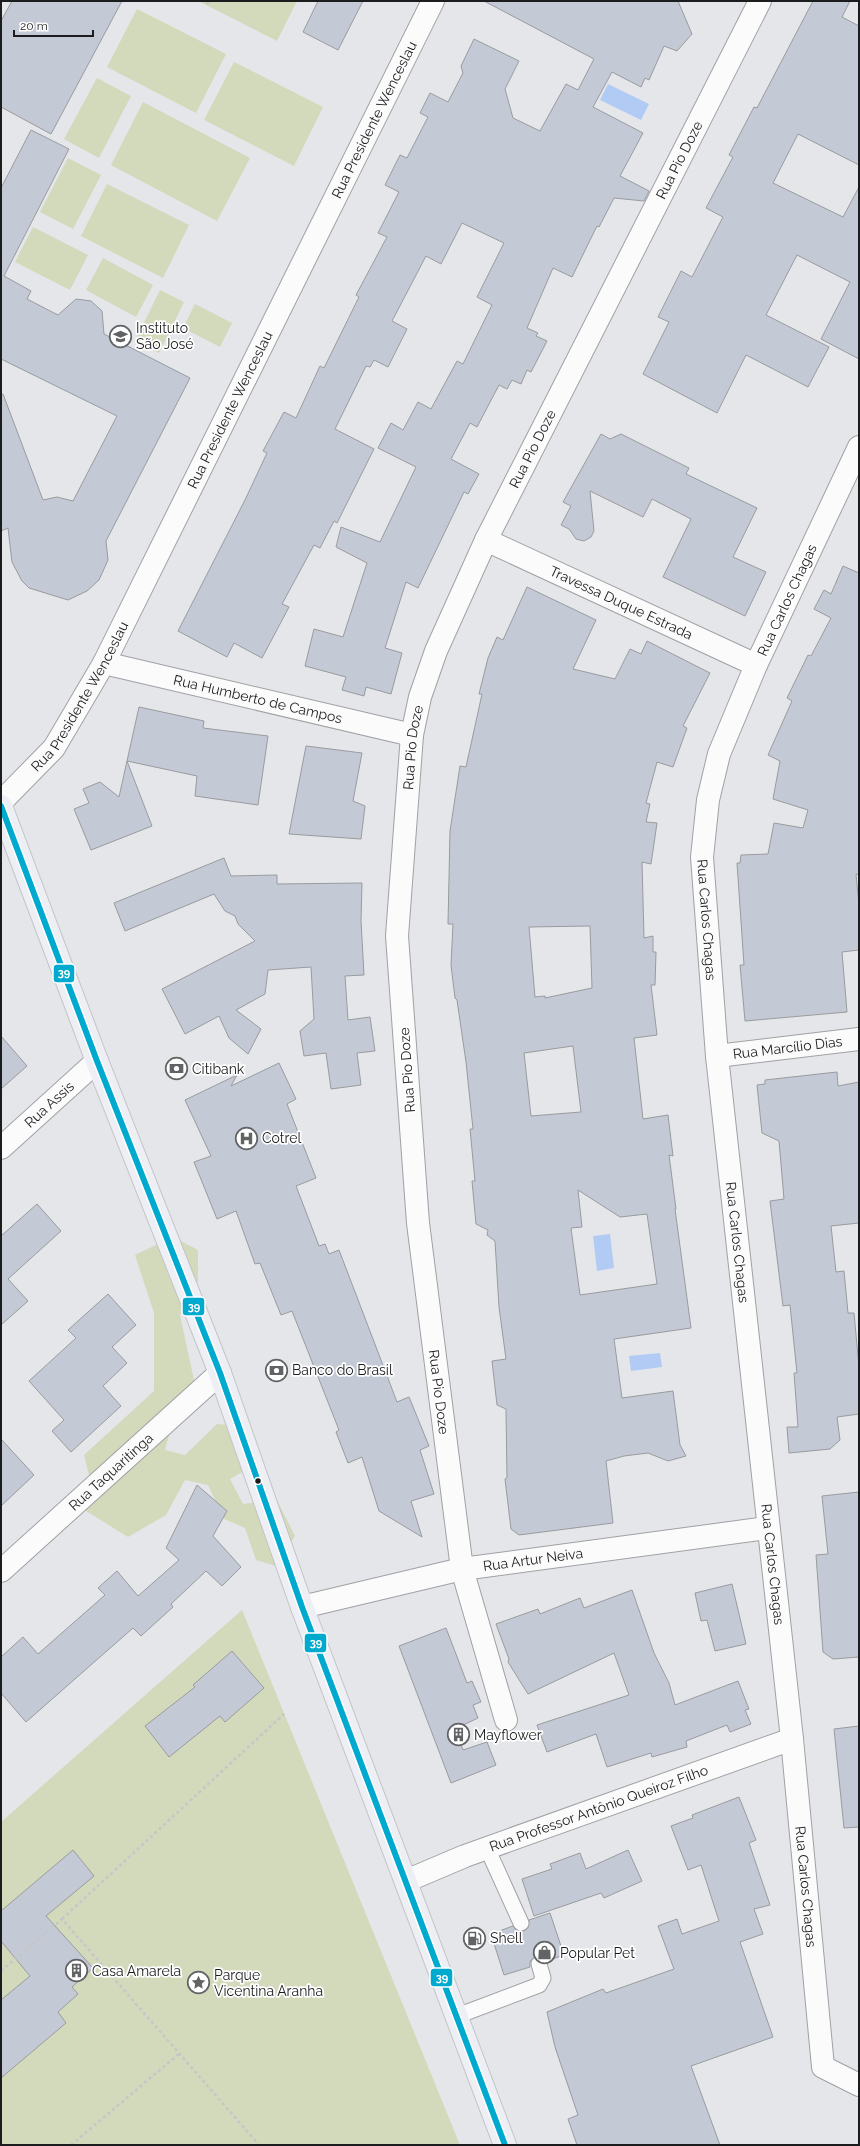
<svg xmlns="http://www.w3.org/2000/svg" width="860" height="2146" font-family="Raleway,sans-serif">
  <rect width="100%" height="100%" fill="#e4e6ea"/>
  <g fill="#d3d9bb">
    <path d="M198 1H297L277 41Z"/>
    <path d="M137 9 226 54 196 113 107 67Z"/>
    <path d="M234 62 323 107 294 166 204 120Z"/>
    <path d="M97 78 131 96 99 158 64 139Z"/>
    <path d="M143 102 250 158 217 221 111 165Z"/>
    <path d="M68 158 101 175 73 229 40 212Z"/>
    <path d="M107 184 189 225 163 278 81 236Z"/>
    <path d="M33 227 88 255 70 290 15 262Z"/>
    <path d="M103 258 153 285 136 317 86 290Z"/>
    <path d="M160 290 184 302 159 353 135 341Z"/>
    <path d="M195 304 232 323 220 347 183 328Z"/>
    <path d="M173 1237 198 1250V1281L180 1315 195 1385 173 1420 165 1450 185 1455 217 1424 249 1427 258 1463 230 1479 243 1504 277 1500 295 1536 276 1566 256 1560 245 1528 224 1519 208 1485 185 1480 166 1515 128 1537 83 1509 93 1491 84 1455 154 1391V1313L135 1255Z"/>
    <path d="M242 1610 460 2145H1V1822Z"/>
  </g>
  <g fill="#b2cbf4">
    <path d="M608 84 649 104 641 120 600 100Z"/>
    <path d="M610 1234 614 1268 597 1271 593 1236Z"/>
    <path d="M660 1353 662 1367 631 1371 629 1356Z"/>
  </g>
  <g fill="#c4c9d6" stroke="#9a9b9e" fill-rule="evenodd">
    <path d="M12 1H122L51 134 1 107V21Z"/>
    <path d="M318 1H363L338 50 303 32Z"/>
    <path d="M484 1H678L692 34 677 51 664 46 649 80 645 78 641 87 612 72 593 107 643 133 620 176 649 191 644 201 614 198 599 227 597 226 572 277 553 268 527 328 538 333 536 336 547 341 531 372 527 370 521 384 512 380 507 389 499 385 477 427 470 423 451 459 479 474 468 494 464 492 418 588 406 582 385 648 402 653 391 694 366 687 364 696 342 690 346 677 305 666 314 629 343 637 367 563 336 547 341 527 380 542 416 467 378 448 391 423 403 430 418 402 431 409 457 361 463 364 492 305 477 297 504 243 462 223 441 264 426 256 392 321 407 329 388 367 374 360 370 367 366 366 335 429 374 449 337 523 334 521 320 548 314 545 282 604 289 607 262 658 234 643 227 657 178 631 245 500 267 453 263 451 284 412 296 418 320 366 324 368 359 297 356 295 387 237 378 233 399 192 385 185 400 155 407 158 428 117 420 113 430 93 448 102 463 73 461 66 474 39 519 61 505 89 513 118 540 131 566 84 578 90 594 59Z"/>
    <path d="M813 1H850L842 17 859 26V165L798 134 773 183 843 217 859 187V359L821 339 850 282 797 255 766 315 829 347 808 387 746 355 717 413 643 374 669 322 658 317 681 271 692 277 723 217 706 208 733 157 729 155 754 107 757 108Z"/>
    <path d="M31 130 69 149 4 276 31 291 27 299 58 315 76 299 91 301 102 311 104 334 190 378 106 541 108 560 99 580 87 591 68 600 29 588 22 581 12 562 8 528 1 531V395L3 394 43 500 57 497 73 501 117 416 1 359V188Z"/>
    <path d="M601 434 610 439 621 434 689 468 686 474 757 508 733 557 766 572 745 616 663 577 691 519 652 499 643 517 590 491 594 531 591 537 584 541 576 539 569 529 561 525 571 506 563 502Z"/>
    <path d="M843 566 859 573V875L856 874 859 904V950L842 952 847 1012 745 1021 740 965H744L737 863H740L741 855 768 854 774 823 803 828 808 810 773 799 780 761 768 755 792 701 787 698 808 655 811 656 831 618 814 609 824 590 831 594Z"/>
    <path d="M527 587 596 620 573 669 615 679 630 649 641 654 647 641 710 673 683 726 687 728 673 767 657 762 646 803 650 804 646 822 657 823 651 864 642 862 644 938 653 936V952H656L655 985H651L657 1035 634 1038 643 1119 668 1115 673 1156 669 1155 676 1209H675L691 1328 614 1339 622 1398 673 1391 680 1445 686 1456 668 1461 648 1453 624 1456 606 1461 613 1523 519 1535 511 1529 505 1479 507 1478 506 1409 497 1405 492 1361 506 1359 499 1307 495 1241 487 1235 488 1230 476 1224 472 1181H475L470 1129H473L466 1062 457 1000 455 998 451 965 453 924H448L450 831 460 766 466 767 482 694H479L488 658 497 637 503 640ZM590 926 592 988 545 998V996L535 997 529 927ZM573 1046 581 1112 531 1116 524 1053ZM578 1190 620 1217 647 1214 657 1284 580 1295 571 1228 582 1227Z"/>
    <path d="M139 707 204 721 203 728 268 736 258 805 195 796 197 776 127 761 152 826 91 850 74 809 89 803 83 789 100 782 119 797Z"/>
    <path d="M306 746 362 753 353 801 365 806 361 839 289 834Z"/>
    <path d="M224 858 231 876 277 875V884L362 883 361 921 364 975 345 976 348 1020 370 1017 375 1051 357 1053 361 1085 331 1089 326 1053 304 1056 300 1031 314 1019 311 967 268 970 265 994 236 1010 261 1029 248 1054 229 1038 219 1016 185 1034 162 989 255 941 238 924 235 916 225 911 214 894 125 931 114 903Z"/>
    <path d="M1 1036 27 1066 1 1089Z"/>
    <path d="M279 1063 296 1099 287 1104 316 1178 296 1186 319 1246 325 1244 329 1254 339 1250 397 1402 409 1397 429 1446 420 1450 434 1494 411 1501 422 1537 379 1511 362 1457 348 1463 336 1432 339 1430 292 1311 281 1315 260 1263 255 1264 236 1211 217 1219 194 1162 211 1156 185 1100 237 1075 231 1086Z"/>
    <path d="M837 1072 838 1086 859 1082V1223L831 1226 836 1272 844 1271 848 1313H854L859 1367V1414L837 1417 840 1440 830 1449 789 1453 787 1427H798L794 1373H797L790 1305 783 1306 770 1201 784 1199 779 1141 762 1133 757 1085 765 1084V1080Z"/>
    <path d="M37 1204 61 1231 8 1279 28 1301 1 1325V1236Z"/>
    <path d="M108 1294 136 1325 112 1347 127 1363 103 1386 121 1406 71 1452 52 1431 64 1420 29 1381 76 1338 68 1330Z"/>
    <path d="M1 1439 34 1475 1 1506Z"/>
    <path d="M197 1485 227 1511 213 1536 241 1567 222 1586 206 1571 171 1604 173 1607 141 1636 133 1628 26 1722 1 1693V1657L23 1637 38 1654 105 1595 98 1588 117 1571 138 1596 179 1560 166 1548Z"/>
    <path d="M859 1492V1657L833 1659 823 1652 816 1555 828 1554 822 1496Z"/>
    <path d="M732 1584 746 1644 715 1651 707 1620 701 1621 695 1593Z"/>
    <path d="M632 1590 654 1653 669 1683 675 1705 738 1681 749 1709 745 1710 751 1724 730 1732 727 1725 686 1741 687 1747 652 1757 651 1753 607 1767 596 1734 547 1752 537 1725 629 1695 614 1653 528 1694 508 1662 509 1659 496 1624 538 1609 540 1614 580 1598 584 1608Z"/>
    <path d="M446 1628 467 1683 472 1681 481 1702 473 1705 478 1718 455 1729 463 1750 487 1742 496 1765 451 1783 399 1646Z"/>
    <path d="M232 1651 264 1688 225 1722 220 1716 169 1757 145 1726 195 1687 193 1685Z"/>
    <path d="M859 1726V1827L844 1828 834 1729Z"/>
    <path d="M739 1797 756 1840 749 1843 770 1905 754 1909 763 1934 740 1942 773 2037 691 2066 720 2145H577L568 2119 578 2115 555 2047 547 2012 603 1989 606 1993 674 1969 658 1926 677 1919 682 1934 719 1921 701 1865 688 1870 671 1826 693 1818 692 1815Z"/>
    <path d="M73 1850 94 1876 46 1916 93 1968 72 1987 78 1994 58 2012 66 2023 1 2078V2000L30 1976 1 1941V1911Z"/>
    <path d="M628 1850 642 1881 604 1898 601 1893 534 1916 522 1879 552 1869 550 1864 580 1853 586 1869Z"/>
    <path d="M550 1913 564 1955 547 1961 542 1955 536 1956 530 1961V1967L504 1975 491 1934 513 1926 516 1930 524 1931 528 1928 529 1920Z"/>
  </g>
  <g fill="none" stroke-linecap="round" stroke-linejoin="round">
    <defs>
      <g id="lane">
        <path d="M487 1848 521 1923"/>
        <path d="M457 2016 539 1985 543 1978 539 1964"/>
      </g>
      <g id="street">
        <path id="s1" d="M859 447 756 665 719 754 708 800 702 857 717 1056 792 1739 823 2067 859 2085"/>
        <path id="s2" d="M486 540 756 665"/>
        <path id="s3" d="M104 663 412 735"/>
        <path id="s4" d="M1 802 54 748 104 663 433 1"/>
        <path id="s5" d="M717 1056 859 1039"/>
        <path id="s6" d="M1 1148 97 1061"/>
        <path id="s7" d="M1 1571 220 1373"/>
        <path id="s8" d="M302 1607 462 1569 767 1528"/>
        <path id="s9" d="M506 1720 462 1569 418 1223 397 936 412 735 420 697 436 651 486 540 760 1"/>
        <path id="s10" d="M406 1881 465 1856 792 1739"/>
      </g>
      <path id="primary" d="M1 806 97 1061 220 1373 302 1607 505 2145"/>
    </defs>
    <use href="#lane" stroke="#a0a1a4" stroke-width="17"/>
    <use href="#street" stroke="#a0a1a4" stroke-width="24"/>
    <use href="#primary" stroke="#c3c4c6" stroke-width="24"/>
    <g stroke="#c6c6c8" stroke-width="2.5" stroke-dasharray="3 3" stroke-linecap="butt">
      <path d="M207 4 209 1"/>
      <path d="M62 1919 284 1714"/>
      <path d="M1 1971 62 1919 259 2145"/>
      <path d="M71 2145 180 2053"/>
    </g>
    <use href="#lane" stroke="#fbfbfc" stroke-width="15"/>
    <use href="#street" stroke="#fbfbfc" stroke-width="22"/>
    <use href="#primary" stroke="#eeeff4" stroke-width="22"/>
    <defs>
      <path id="bus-1" d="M1 806 97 1061 220 1373 302 1607 505 2145"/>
    </defs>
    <use href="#bus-1" stroke="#fff" stroke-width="9"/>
    <use href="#bus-1" stroke="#00a9ce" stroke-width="6"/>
  </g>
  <defs>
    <symbol id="school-ring" viewBox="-11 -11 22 22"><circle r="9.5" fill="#fff" stroke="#616365" stroke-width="1.5"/><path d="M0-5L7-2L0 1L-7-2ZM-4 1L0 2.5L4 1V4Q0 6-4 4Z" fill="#616365"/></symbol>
    <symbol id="bank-ring" viewBox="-11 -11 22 22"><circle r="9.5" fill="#fff" stroke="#616365" stroke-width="1.5"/><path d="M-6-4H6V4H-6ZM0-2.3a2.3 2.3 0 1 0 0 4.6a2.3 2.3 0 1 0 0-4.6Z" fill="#616365"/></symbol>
    <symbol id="hospital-ring" viewBox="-11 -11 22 22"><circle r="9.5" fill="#fff" stroke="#616365" stroke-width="1.5"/><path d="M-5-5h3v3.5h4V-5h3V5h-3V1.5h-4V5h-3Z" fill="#616365"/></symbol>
    <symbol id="building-ring" viewBox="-11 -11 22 22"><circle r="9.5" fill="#fff" stroke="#616365" stroke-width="1.5"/><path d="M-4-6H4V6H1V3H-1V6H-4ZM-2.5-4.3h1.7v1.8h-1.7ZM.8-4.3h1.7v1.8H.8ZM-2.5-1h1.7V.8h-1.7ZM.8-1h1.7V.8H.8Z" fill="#616365"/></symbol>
    <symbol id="fuel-ring" viewBox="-11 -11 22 22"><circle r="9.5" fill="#fff" stroke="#616365" stroke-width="1.5"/><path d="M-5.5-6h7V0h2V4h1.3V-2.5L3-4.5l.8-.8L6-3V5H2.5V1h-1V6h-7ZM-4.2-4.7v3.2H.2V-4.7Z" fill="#616365"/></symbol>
    <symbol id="shop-ring" viewBox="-11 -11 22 22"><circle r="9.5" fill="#fff" stroke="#616365" stroke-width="1.5"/><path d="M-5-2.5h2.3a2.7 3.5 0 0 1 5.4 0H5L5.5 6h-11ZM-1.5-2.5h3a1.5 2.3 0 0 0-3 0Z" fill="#616365"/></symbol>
    <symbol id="sight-ring" viewBox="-11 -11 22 22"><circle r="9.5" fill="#fff" stroke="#616365" stroke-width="1.5"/><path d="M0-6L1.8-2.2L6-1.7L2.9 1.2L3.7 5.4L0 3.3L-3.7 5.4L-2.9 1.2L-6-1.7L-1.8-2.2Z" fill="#616365"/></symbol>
  </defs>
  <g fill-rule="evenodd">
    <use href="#school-ring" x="108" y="324" width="25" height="25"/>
    <use href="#bank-ring" x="164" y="1056" width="25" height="25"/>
    <use href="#hospital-ring" x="234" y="1126" width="25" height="25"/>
    <use href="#bank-ring" x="264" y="1358" width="25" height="25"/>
    <use href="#building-ring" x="446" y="1722" width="25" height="25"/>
    <use href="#fuel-ring" x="462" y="1926" width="25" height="25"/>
    <use href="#shop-ring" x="532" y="1940" width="25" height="25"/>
    <use href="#building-ring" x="64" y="1958" width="25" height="25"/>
    <use href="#sight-ring" x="186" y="1970" width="25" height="25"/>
  </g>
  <circle fill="#1b1c1e" stroke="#fff" stroke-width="1.5" cx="258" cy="1481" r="3.5"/>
  <g text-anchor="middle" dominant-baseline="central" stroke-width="3.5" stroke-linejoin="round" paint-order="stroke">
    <g font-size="14" fill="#1b1c1e" stroke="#fff">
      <text stroke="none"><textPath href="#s4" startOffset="781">Rua Presidente Wenceslau</textPath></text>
      <text stroke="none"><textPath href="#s9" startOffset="1631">Rua Pio Doze</textPath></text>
      <text stroke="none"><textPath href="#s4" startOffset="457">Rua Presidente Wenceslau</textPath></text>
      <text stroke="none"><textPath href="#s9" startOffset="1307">Rua Pio Doze</textPath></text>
      <text transform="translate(787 600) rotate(-65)">Rua Carlos Chagas</text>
      <text stroke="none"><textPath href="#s2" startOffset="149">Travessa Duque Estrada</textPath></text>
      <text stroke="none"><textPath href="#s4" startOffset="133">Rua Presidente Wenceslau</textPath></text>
      <text stroke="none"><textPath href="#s3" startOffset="158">Rua Humberto de Campos</textPath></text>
      <text stroke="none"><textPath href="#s9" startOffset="983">Rua Pio Doze</textPath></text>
      <text stroke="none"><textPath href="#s1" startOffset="505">Rua Carlos Chagas</textPath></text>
      <text stroke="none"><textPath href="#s5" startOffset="71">Rua Marcílio Dias</textPath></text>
      <text transform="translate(407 1070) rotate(-94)">Rua Pio Doze</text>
      <text stroke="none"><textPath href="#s6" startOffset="65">Rua Assis</textPath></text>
      <text stroke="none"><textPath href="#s1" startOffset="829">Rua Carlos Chagas</textPath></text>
      <text transform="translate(439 1392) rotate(83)">Rua Pio Doze</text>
      <text stroke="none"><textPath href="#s7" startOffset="148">Rua Taquaritinga</textPath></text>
      <text stroke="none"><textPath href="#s8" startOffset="236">Rua Artur Neiva</textPath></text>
      <text stroke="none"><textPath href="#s1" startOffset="1153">Rua Carlos Chagas</textPath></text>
      <text stroke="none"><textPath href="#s10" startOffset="206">Rua Professor Antônio Queiroz Filho</textPath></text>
      <text stroke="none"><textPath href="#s1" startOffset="1477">Rua Carlos Chagas</textPath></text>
    </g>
    <g font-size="14" fill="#1b1c1e" stroke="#fff" text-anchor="start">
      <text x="136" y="328">Instituto<tspan x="136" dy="16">São José</tspan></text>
      <text x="192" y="1069">Citibank</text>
      <text x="262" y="1138">Cotrel</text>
      <text x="292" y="1370">Banco do Brasil</text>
      <text x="474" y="1735">Mayflower</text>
      <text x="490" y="1938">Shell</text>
      <text x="560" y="1953">Popular Pet</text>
      <text x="92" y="1971">Casa Amarela</text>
      <text x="214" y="1975">Parque<tspan x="214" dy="16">Vicentina Aranha</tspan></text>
    </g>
  </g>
  <g stroke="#fff" stroke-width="1.5">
    <rect x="53" y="964" width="22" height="19" rx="4" fill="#00a9ce"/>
    <rect x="182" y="1297" width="23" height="19" rx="4" fill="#00a9ce"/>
    <rect x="304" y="1633" width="23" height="20" rx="4" fill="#00a9ce"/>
    <rect x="430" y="1968" width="23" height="19" rx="4" fill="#00a9ce"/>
  </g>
  <g font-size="11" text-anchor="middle" font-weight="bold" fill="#fff">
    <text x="64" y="977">39</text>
    <text x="194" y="1311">39</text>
    <text x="316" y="1647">39</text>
    <text x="442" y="1982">39</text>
  </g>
  <rect width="860" height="2146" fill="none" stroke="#1b1c1e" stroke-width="4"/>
  <path d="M14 30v6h79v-6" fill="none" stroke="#1b1c1e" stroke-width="2"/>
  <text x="20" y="30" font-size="12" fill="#1b1c1e" stroke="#ffffff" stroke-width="3" paint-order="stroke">20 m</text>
</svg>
